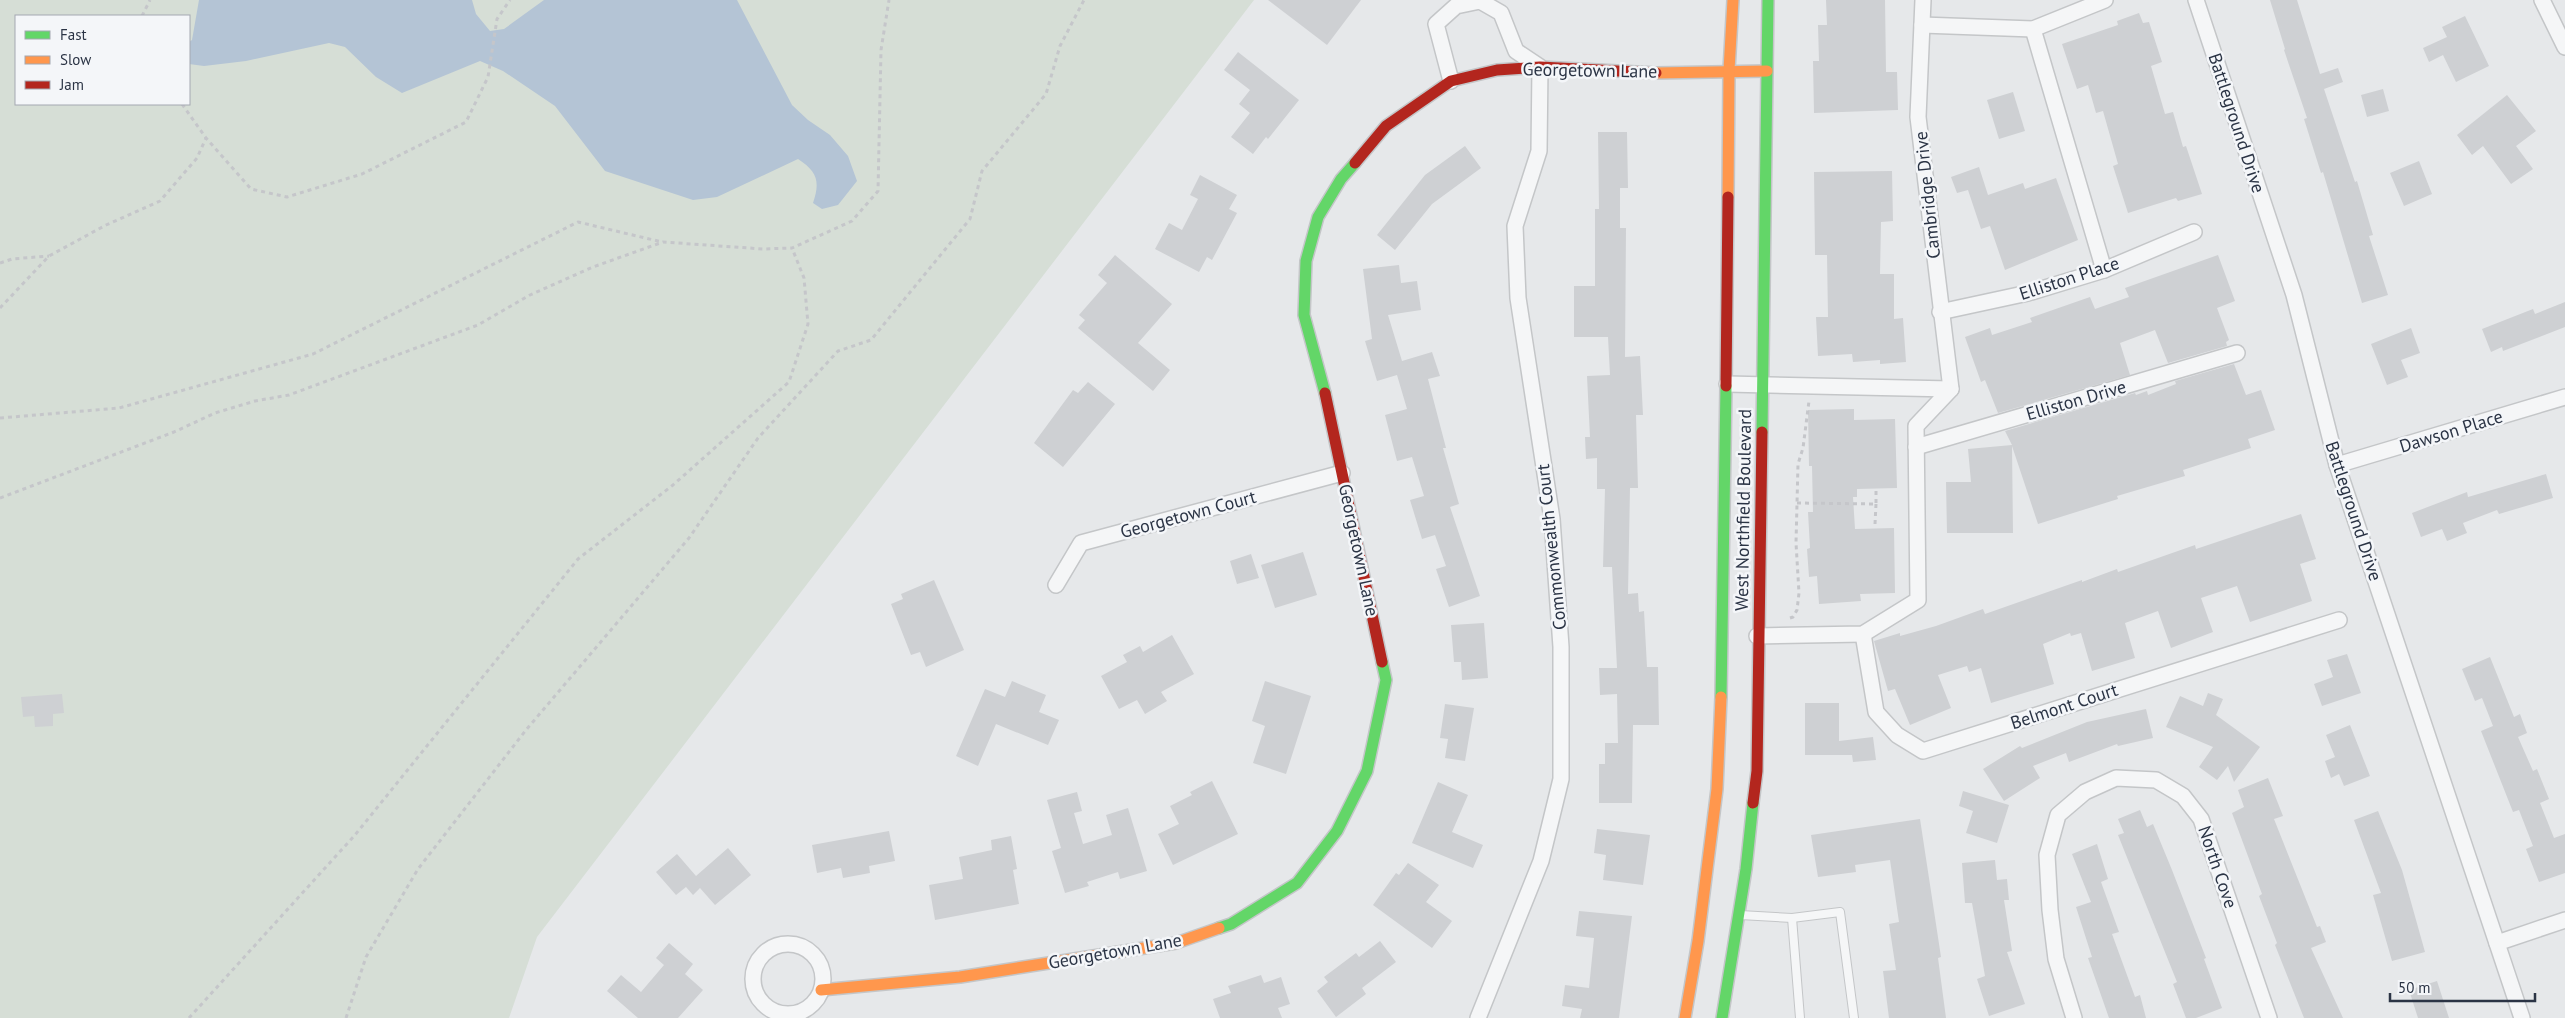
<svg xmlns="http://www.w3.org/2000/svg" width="2565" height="1018" font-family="'PT Sans',sans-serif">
  <rect width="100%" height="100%" fill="#e6e8ea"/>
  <path fill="#d6ded6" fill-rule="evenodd" d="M0 0H1254L537 937 509 1018H0ZM16 16H189V104H16Z"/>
  <path fill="#b4c4d5" d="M199 0H472L476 14 490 31 504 29 544 0H737L792 105 808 120 830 135 848 156 857 181 838 205 822 209 813 203C820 182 818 172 798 159L717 197 693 200 605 171 555 106 503 71 480 61 402 93 376 77 345 47 329 43 246 61 204 66 189 64V42L192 40Z"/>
  <g fill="#ced0d3">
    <path d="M1268 0H1361L1327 45Z"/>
    <path d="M1826 0H1885L1886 72H1897L1898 110 1814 113 1813 61H1819L1818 25H1827Z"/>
    <path d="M2270 0H2297L2320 74 2338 68 2343 82 2324 89 2355 182 2357 181 2373 235 2369 236 2388 295 2362 303 2323 172 2321 173 2304 119 2307 118 2284 50 2285 49Z"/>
    <path d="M2139 13 2143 23 2149 22 2162 62 2151 66 2165 114 2173 112 2183 147 2186 146 2202 194 2178 201 2176 198 2128 213 2113 166 2118 164 2103 111 2096 113 2088 85 2077 89 2062 44 2118 25 2117 21Z"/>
    <path d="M2465 16 2489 66 2456 82 2443 55 2429 62 2423 48 2447 37 2442 27Z"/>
    <path d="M1238 52 1299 100 1268 139 1266 137 1253 154 1231 137 1250 113 1239 104 1250 90 1224 70Z"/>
    <path d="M2383 89 2389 111 2367 117 2361 95Z"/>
    <path d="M2013 92 2025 131 1999 139 1987 100Z"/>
    <path d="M2507 95 2536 131 2516 146 2533 169 2511 184 2483 146 2472 155 2457 135Z"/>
    <path d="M1598 132H1627L1628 188H1620V228H1626L1625 357 1640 356 1643 415H1636L1638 488H1630L1628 594 1638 593 1639 612 1644 611 1647 667H1658L1659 725H1633L1632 803H1599V764H1605V743H1618L1617 694 1600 695 1599 668H1617L1612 567H1603L1605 489H1597V458L1586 459 1585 437H1590L1587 376 1610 375 1608 337H1574V286H1595V209H1599Z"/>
    <path d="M1465 146 1481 168 1432 204 1395 250 1377 235 1425 175Z"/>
    <path d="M2419 161 2432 194 2404 206 2390 173Z"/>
    <path d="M1979 167 1988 195 2023 183 2025 189 2056 178 2078 240 2005 270 1990 226 1981 229 1968 190 1957 193 1951 177Z"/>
    <path d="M1892 171 1893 221 1881 222 1880 274H1894V319L1903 318 1906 362 1880 364V360L1853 362 1852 354 1818 356 1816 317H1828L1827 255H1815L1814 172Z"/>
    <path d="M1200 175 1237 195 1229 209 1237 213 1212 260 1207 257 1199 272 1155 249 1169 223 1182 230 1198 199 1190 195Z"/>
    <path d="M1115 255 1172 304 1138 343 1170 370 1153 391 1078 328 1085 320 1079 315 1107 283 1098 275Z"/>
    <path d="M2218 255 2235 301 2217 308 2229 340 2226 342 2227 346 2168 363 2155 330 2120 343 2130 375 1998 413 1985 380 1981 382 1965 337 1990 328 1992 335 2032 322 2030 318 2090 297 2095 309 2129 297 2125 288Z"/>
    <path d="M1399 265 1401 283 1417 281 1421 310 1388 315 1402 361 1432 352 1440 376 1428 379 1446 448H1443L1459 504 1450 507 1480 596 1449 607 1436 569 1446 566 1435 535 1422 539 1410 500 1424 496 1412 457 1397 461 1385 415 1407 409 1397 375 1377 381 1365 341 1372 339 1363 269Z"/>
    <path d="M2565 302V327L2503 351 2502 347 2491 352 2482 329 2533 309 2535 314Z"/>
    <path d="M2411 328 2420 353 2401 360 2408 377 2387 385 2371 344Z"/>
    <path d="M2234 364 2246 395 2261 390 2275 430 2248 439 2251 448 2183 470 2185 476 2117 496 2118 499 2038 524 2012 446 2013 533H1947L1946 482H1971L1968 449 2012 445 2005 431 2135 393 2136 395 2147 391 2148 395 2176 384 2175 381Z"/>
    <path d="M1088 382 1115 404 1063 467 1034 443 1073 390 1078 393Z"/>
    <path d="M1854 409V420L1895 419 1897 488 1857 489V497H1853L1855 529 1894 528 1895 593 1860 594 1861 601 1819 604 1817 576 1809 577 1807 549 1810 548 1808 512H1813L1812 466H1809L1808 410Z"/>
    <path d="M2546 474 2553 498 2499 514 2497 510 2463 523 2467 533 2447 541 2442 529 2421 537 2412 513 2467 492 2468 497Z"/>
    <path d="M2301 514 2316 559 2300 564 2312 601 2250 622 2237 586 2201 598 2213 632 2171 648 2158 611 2125 623 2135 658 2092 671 2081 633 2071 636 2070 633 2043 644 2054 684 1991 703 1981 668 1969 672 1967 666 1938 675 1951 708 1910 725 1895 689 1888 691 1874 641 1900 633V636L1936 626 1983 609 1985 614 2082 580V582L2117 569 2118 572 2195 545 2196 549Z"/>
    <path d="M1303 552 1317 595 1275 608 1261 565Z"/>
    <path d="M1251 554 1259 578 1237 584 1230 561Z"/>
    <path d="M934 580 964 650 926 667 920 652 911 655 891 604 903 599 901 594Z"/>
    <path d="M1484 623 1488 678 1462 680 1461 662H1454L1451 625Z"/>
    <path d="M1172 635 1194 674 1161 692 1167 701 1145 714 1137 700 1119 709 1101 676 1127 662 1123 655 1140 646 1143 652Z"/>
    <path d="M2347 654 2361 693 2322 706 2314 684 2333 677 2327 660Z"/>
    <path d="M2490 657 2514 717 2520 714 2527 733 2518 737 2533 771 2537 769 2549 799 2540 803 2554 838 2565 834V873L2539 882 2526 849 2533 846 2519 810 2513 812 2481 731 2493 726 2482 698 2475 701 2462 669Z"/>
    <path d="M1012 681 1046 695 1039 712 1059 720 1048 745 996 724 978 766 956 756 985 689 1005 697Z"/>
    <path d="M1265 681 1311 696 1286 774 1253 763 1265 726 1252 721Z"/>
    <path d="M2208 693 2223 699 2216 715 2260 747 2234 782 2228 766 2217 780 2199 767 2213 747 2166 727 2180 696 2203 706Z"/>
    <path d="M62 694 64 713 53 714V726L35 727 34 716 23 717 21 697Z"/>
    <path d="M1805 703H1839V741L1873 737 1876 760 1853 762 1852 755H1805Z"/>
    <path d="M1445 704 1474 708 1465 761 1445 758 1448 739 1440 738Z"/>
    <path d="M2146 709 2153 738 2118 746 2117 744 2069 762 2066 753 2033 766 2040 778 2004 801 1983 769 2020 746 2022 748 2087 722Z"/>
    <path d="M2350 725 2370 776 2344 786 2339 774 2331 778 2325 761 2335 757 2326 735Z"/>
    <path d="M2268 778 2283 816 2274 819 2317 927 2320 926 2326 942 2311 948 2343 1018H2304L2275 945 2277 943 2259 896 2262 894 2232 813 2244 807 2238 790Z"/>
    <path d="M1212 781 1238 834 1173 865 1158 834 1179 824 1170 806 1192 795 1190 792Z"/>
    <path d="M1438 782 1468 795 1452 832 1483 845 1473 868 1412 843Z"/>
    <path d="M1963 791 2009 805 1997 843 1966 833 1973 811 1959 806Z"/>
    <path d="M1077 792 1082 811 1074 813 1083 844 1112 835 1106 815 1128 808 1147 871 1120 879 1118 872 1087 882 1089 886 1065 893 1052 851 1061 848 1047 800Z"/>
    <path d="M2140 810 2147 827 2153 824 2172 870 2206 958 2204 959 2222 1008 2196 1018H2186L2173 984 2177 982 2118 835 2124 833 2118 819Z"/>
    <path d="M2378 811 2402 870 2425 952 2392 961 2373 895 2381 893 2354 820Z"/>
    <path d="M1920 819 1941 957 1938 958 1946 1018H1889L1883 971 1896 970 1889 924 1899 922 1890 860 1855 865 1856 872 1818 877 1811 835Z"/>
    <path d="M1597 829 1650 835 1643 885 1603 880 1606 855 1594 853Z"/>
    <path d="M889 831 895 861 869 866 870 873 843 878 841 868 817 873 812 845Z"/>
    <path d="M1011 836 1017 869 1013 870 1019 904 935 920 929 885 963 879 959 857 992 850 991 840Z"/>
    <path d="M2097 844 2108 879 2101 882 2119 932 2112 934 2135 997 2140 995 2146 1018H2109L2088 958 2092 957 2076 907 2091 902 2072 854Z"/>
    <path d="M728 848 751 875 715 905 700 888 693 895 686 887 676 895 656 872 677 854 696 876Z"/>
    <path d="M1995 860 1997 880 2007 879 2009 900H2004L2012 951 2007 952 2025 1004 1989 1016 1977 979 1985 976 1972 903H1965L1962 863Z"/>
    <path d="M1408 863 1439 885 1426 902 1452 921 1432 948 1373 905 1396 873 1399 875Z"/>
    <path d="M1579 911 1632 916 1619 1018H1580L1582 1009 1562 1006 1565 985 1589 988 1594 938 1576 936Z"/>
    <path d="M1380 941 1396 962 1362 988 1366 994 1336 1017 1317 991 1328 982 1324 977 1356 953 1359 957Z"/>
    <path d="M669 943 693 964 685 974 703 990 678 1018H638L607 991 621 975 641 992 664 965 656 958Z"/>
    <path d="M1261 975 1264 983 1281 977 1290 1004 1278 1008 1282 1018H1220L1213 999 1231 993 1228 986Z"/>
    <path d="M2437 981 2449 1018H2418L2409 990Z"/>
  </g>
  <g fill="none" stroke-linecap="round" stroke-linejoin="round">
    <defs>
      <g id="lane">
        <path d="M1740 915 1792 918 1840 912 1854 1018"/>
        <path d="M1792 918 1800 1018"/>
      </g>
      <g id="street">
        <path d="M2196 0 2294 295 2337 465 2522 1018"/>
        <path d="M2542 0 2565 47"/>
        <path d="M1922 25 2033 29 2105 0"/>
        <path d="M2033 29 2104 270"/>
        <path d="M1451 81 1436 24 1456 6 1480 1 1501 13 1516 51 1540 67 1539 151 1515 226 1518 298 1552 519 1561 647V779L1541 861 1478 1018"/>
        <path d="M1940 312 2028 293 2104 270 2194 232"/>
        <path d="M1727 384 1951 389"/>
        <path d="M1916 447 2237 353"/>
        <path d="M2337 465 2565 397"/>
        <path d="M1056 585 1081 543 1342 473"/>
        <path d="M1863 634 1876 712 1897 735 1923 751 2339 620"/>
        <path d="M1757 636 1863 634 1918 600 1916 426 1951 389 1918 117 1923 0"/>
        <path d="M2497 943 2565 920"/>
        <circle cx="788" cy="979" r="35"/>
        <path d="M2074 1018 2056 959 2050 910 2047 855 2058 815 2085 792 2116 778 2156 780 2183 796 2201 819 2269 1018"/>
      </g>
      <g id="fast">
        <path d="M1325 393 1304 315 1306 261 1318 217 1341 179 1355 163"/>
        <path d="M1762 432 1768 0"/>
        <path d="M1721 697 1726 386"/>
        <path d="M1219 928 1231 924 1297 883 1337 831 1367 771 1386 680 1382 662"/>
        <path d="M1722 1018 1746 869 1753 803"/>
      </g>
      <g id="slow">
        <path d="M1656 73 1767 71"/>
        <path d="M1728 197 1729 70 1733 0"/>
        <path d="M821 990 960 977 1176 943 1219 928"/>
        <path d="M1685 1018 1698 941 1717 789 1721 697"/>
      </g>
      <g id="jam">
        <path d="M1355 163 1386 126 1451 81 1497 70 1540 67 1656 73"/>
        <path d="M1726 386 1728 197"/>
        <path d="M1325 393 1382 662"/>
        <path d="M1753 803 1757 771 1762 432"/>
      </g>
    </defs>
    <use href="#lane" stroke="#c4c6c8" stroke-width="10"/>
    <use href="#street" stroke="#c4c6c8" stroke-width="18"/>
    <use href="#fast" stroke="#c4c6c8" stroke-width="14"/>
    <use href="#slow" stroke="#c4c6c8" stroke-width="14"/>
    <use href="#jam" stroke="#c4c6c8" stroke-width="14"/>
    <g stroke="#c5c6ca" stroke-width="3" stroke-dasharray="4 4" stroke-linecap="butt">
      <path d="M142 16 150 0"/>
      <path d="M182 104 206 138 251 189 287 197 362 174 466 122 488 77 497 19 510 0"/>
      <path d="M0 263 12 259 49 256"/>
      <path d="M0 308 49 256 106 225 160 201 197 158 206 138"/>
      <path d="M0 418 119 408 313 354 578 222 662 242"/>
      <path d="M0 498 174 432 215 413 255 401 289 395 478 325 530 295 593 267 663 242 763 249 792 248 852 221 878 191 881 50 889 0"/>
      <path d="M1797 503 1876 504V490"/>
      <path d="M1875 524 1876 504"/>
      <path d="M1790 618 1793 617 1797 610 1799 593 1796 543 1798 464 1803 448 1809 401"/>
      <path d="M189 1018 355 835 578 559 673 485 789 382 808 324 804 278 792 248"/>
      <path d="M346 1018 366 957 418 869 526 730 689 538 758 438 838 351 871 340 970 219 982 171 1046 94 1060 46 1084 0"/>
    </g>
    <use href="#lane" stroke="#f5f6f7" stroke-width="8"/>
    <use href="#street" stroke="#f5f6f7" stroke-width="15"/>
    <use href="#fast" stroke="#63d668" stroke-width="11"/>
    <use href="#slow" stroke="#ff974d" stroke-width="11"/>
    <use href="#jam" stroke="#b3261e" stroke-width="11"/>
  </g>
  <g text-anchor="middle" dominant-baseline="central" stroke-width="5" stroke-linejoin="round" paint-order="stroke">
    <g font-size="18" fill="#2b3445" stroke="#f4f6f9">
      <text transform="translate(1590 70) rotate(1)">Georgetown Lane</text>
      <text transform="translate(2237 123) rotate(72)">Battleground Drive</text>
      <text transform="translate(1927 195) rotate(-96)">Cambridge Drive</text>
      <text transform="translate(2069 278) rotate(-18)">Elliston Place</text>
      <text transform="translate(2076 400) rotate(-16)">Elliston Drive</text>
      <text transform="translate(2451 431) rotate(-17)">Dawson Place</text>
      <text transform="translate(1743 510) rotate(-89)">West Northfield Boulevard</text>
      <text transform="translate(2354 511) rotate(72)">Battleground Drive</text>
      <text transform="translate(1188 514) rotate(-15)">Georgetown Court</text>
      <text transform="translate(1551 547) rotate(-96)">Commonwealth Court</text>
      <text transform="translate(1359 550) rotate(78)">Georgetown Lane</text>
      <text transform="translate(2064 706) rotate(-18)">Belmont Court</text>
      <text transform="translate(2218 867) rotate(71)">North Cove</text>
      <text transform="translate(1115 951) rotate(-10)">Georgetown Lane</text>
    </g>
  </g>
  <rect x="15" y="15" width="175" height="90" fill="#f4f6f9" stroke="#a4a8b1"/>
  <rect x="25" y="31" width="25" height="8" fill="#63d668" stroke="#a4a8b1"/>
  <text x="60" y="40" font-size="15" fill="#2b3445">Fast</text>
  <rect x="25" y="56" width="25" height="8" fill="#ff974d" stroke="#a4a8b1"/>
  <text x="60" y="65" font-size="15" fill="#2b3445">Slow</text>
  <rect x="25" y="81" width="25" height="8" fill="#b3261e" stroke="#a4a8b1"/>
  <text x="60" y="90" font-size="15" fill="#2b3445">Jam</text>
  <path d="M2390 993v8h145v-8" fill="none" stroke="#2b3445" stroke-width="2.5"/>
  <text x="2398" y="993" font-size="15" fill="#2b3445" stroke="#f4f6f9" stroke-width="4" paint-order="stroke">50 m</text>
</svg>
